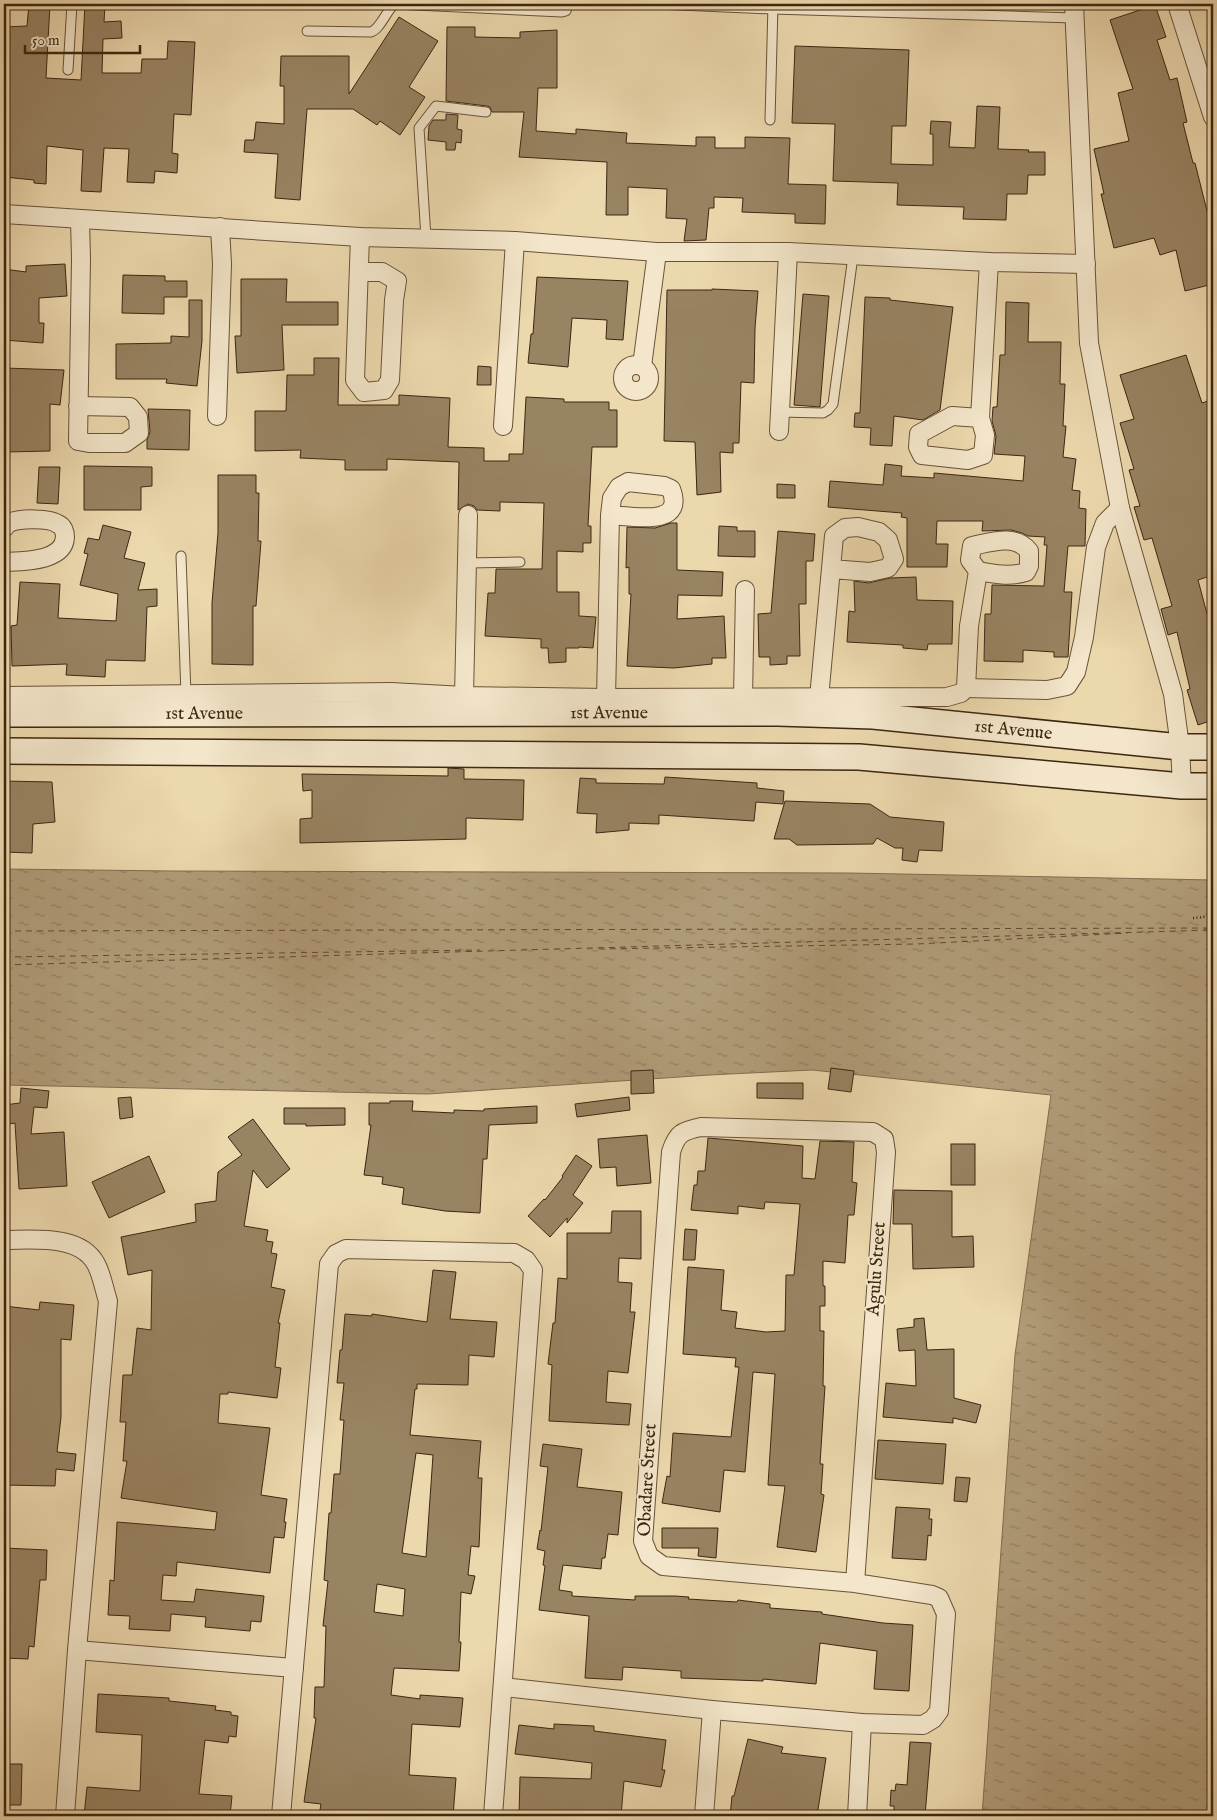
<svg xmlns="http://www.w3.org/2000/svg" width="1217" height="1820" font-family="'IM FELL English',serif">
  <defs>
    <pattern id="water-ripples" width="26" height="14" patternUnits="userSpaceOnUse" patternTransform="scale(1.25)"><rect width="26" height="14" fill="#b09b78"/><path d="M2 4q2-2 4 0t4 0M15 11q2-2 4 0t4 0" fill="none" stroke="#907e61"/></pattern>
  </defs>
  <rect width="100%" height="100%" fill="#ecd8ad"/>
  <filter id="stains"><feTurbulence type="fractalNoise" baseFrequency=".004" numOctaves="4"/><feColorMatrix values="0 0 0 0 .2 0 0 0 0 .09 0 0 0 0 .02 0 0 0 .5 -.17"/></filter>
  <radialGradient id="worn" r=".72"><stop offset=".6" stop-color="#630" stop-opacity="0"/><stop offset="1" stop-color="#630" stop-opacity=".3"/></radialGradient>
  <path fill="url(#water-ripples)" stroke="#826c4f" d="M4 869 172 871 849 873 1213 880V1816H982L1015 1355 1051 1095 812 1070 709 1075 428 1094 4 1085Z"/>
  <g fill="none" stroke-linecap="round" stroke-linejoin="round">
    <g stroke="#604930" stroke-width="1" stroke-dasharray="6 5" stroke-linecap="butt">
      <path d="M1204 929H1213"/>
      <path d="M4 931 1213 928"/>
      <path d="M599 949 917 944 1128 933"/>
      <path d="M4 957 480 950"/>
      <path d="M4 965 1213 930"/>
    </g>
  </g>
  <g fill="#988362" stroke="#3d2611" fill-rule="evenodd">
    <path d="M29 4H50L46 78 81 80 85 4H105L104 22 121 21 122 38 103 39 102 73H141L142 59H167L168 41 195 42 191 115 174 114 172 153 178 154 177 173 155 171 154 183 127 182 129 149 104 148 101 192 81 191 83 150 47 146 46 184 34 183V180L4 177V27L27 26Z"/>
    <path d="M1155 5 1166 37 1157 40 1170 80 1177 78 1187 122 1183 123 1193 163H1195L1213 235V284L1185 291 1176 250 1160 255 1154 238 1114 248 1101 194H1104L1094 149 1129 141 1118 93 1133 89 1110 20Z"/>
    <path d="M399 17 438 41 409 87 425 97 400 135 380 121 377 125 353 109H307L300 200 275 198 278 154 244 152 245 140H254L256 122 284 124V86H280L281 56H349V94Z"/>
    <path d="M447 27H475V37L520 38V32L557 30V88H538L536 131 576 134V129L627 133 626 143 696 146V137H715V148H745V137L790 138 788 184 826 185 825 224 795 223V214L742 212 743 198 714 197V208H709L706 240 684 241 687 219 666 218 667 189 628 187V215H606L607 162 519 157 524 112H492L490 107 487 106 446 101Z"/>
    <path d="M795 46 909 50 906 126H892L891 164 933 165V134H930L931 121 951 122 949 147 975 148 977 106 1000 107 998 149 1029 150 1028 152H1045V175H1028L1027 194H1007L1006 220 963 219 964 207 897 205 898 183 833 181 835 124 792 123Z"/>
    <path d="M446 114 458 115 457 129 462 130 461 143 456 142 455 150H446V142L428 140 429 126 433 120H446Z"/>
    <path d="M65 264 67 296 39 298V323H44L43 343 4 340V269L26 272V266Z"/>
    <path d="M123 275 165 276V281H187V297H164V314L122 313Z"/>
    <path d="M537 277 628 281 623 340 606 339 607 320 572 318 568 367 528 363 531 334H533Z"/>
    <path d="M241 279H287L286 302H338V325H282L284 370 237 373 235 336H241Z"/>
    <path d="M712 289 758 291 755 328 754 383 741 382 739 443H733V453L720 452 721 492 697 495 695 442 664 441 667 290H712Z"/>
    <path d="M803 294 829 296 820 407 794 405Z"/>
    <path d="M865 297 890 298V300L953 307 940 410 923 420 894 416 892 446 870 445 871 428 854 427 855 413H860Z"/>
    <path d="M189 300H202V341L197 386 166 383 167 379H116V344L171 343V336L189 337Z"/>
    <path d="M1006 302 1029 303 1028 342H1061L1060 384H1065L1063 426H1066L1063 457 1076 459 1072 490 1080 491 1079 508 1086 509 1085 546H1068L1064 592H1072L1068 657H1054V652L1023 650V662L984 661 985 614H991L992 585 1044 586 1047 545H1044L1045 537 1028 536 1022 533 1011 530 982 531 983 521H937L936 544H948L947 567H907V518L901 517 902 513 828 507 830 481 883 485 885 464 902 466 901 476 934 478V473L1023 481 1025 456 994 454 996 436 992 421 993 407H997L1000 355H1005Z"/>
    <path d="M1186 355 1202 403 1208 401 1213 417V575L1198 580 1213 636V720L1198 725 1187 690 1190 689 1177 632 1168 635 1161 609 1172 606 1152 538 1144 540 1134 507 1140 506 1129 470 1134 469 1120 423 1134 419 1120 375Z"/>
    <path d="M314 358H339L338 405H399V395L450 398 448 447 484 448V461H509V454H523L526 397 564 399V402H609V410H617V447H592L588 526H591V543H583V552L557 551V592H579V616L596 617 593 648 579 647V648H566V662L549 663 548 648H541V639L485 636 488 593H495L496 569H542L544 503 500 502V511L477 510 474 506 468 504 458 510 459 462 387 459V470H345V460L300 458 301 450 255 451V411H286L287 375H314Z"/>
    <path d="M478 366 491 367V385H477Z"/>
    <path d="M4 368 64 370 60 405 50 404V451L5 452V382L4 381Z"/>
    <path d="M148 409 190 410 189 450 147 449V440L150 432Z"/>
    <path d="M84 466 152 467V486L141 487V510H84Z"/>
    <path d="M39 467H60L58 504 37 503Z"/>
    <path d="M218 475H256V493H259L258 541H261L256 606H253V665L212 664V603L218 533Z"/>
    <path d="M777 484 795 485V498H777Z"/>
    <path d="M671 523H677V570L723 572 722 596 678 595 677 619 724 616 726 658H712V664L674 668 627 666 631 594H629V567L626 568 627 527 655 528Z"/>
    <path d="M103 525 131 532 124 558 145 563 138 590 157 589V606L147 607 145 661 106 660 105 677 66 675 67 664 12 666 11 626 17 625 20 582 60 584 58 618 116 621 118 594 80 585 88 554 84 553 88 538 99 540Z"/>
    <path d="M719 526 737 527V531H755V557L718 556Z"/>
    <path d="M778 531 815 534 813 561H806V604H799L800 656H787V664L770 665V657H759L758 614 771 613Z"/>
    <path d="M916 577 917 600 953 601 952 644H928L927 650 903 648V645L847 642 849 611 855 612 854 581 869 583 890 578Z"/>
    <path d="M448 768 464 769V779L524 780 523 820 466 818V839L300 843V819L312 818V790L303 791 302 774 448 776Z"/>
    <path d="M665 777 757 783V788L784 791 783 804 756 802 754 821 659 815V824L629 823V830L596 833 597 814 577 813 580 778 596 779V783L664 784Z"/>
    <path d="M4 781 52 782 55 822 33 824 32 853 4 852Z"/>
    <path d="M785 801 870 804 890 817 944 822 942 851 919 850 917 862 902 860 903 848H895L877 838 873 844 797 845 789 839H774Z"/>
    <path d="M831 1068 854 1071 851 1092 828 1089Z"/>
    <path d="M653 1070 654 1093 631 1094V1071Z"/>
    <path d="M757 1083H803V1099L757 1098Z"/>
    <path d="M21 1088 49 1091 47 1108 34 1107 31 1134 64 1132 67 1186 19 1189 15 1123 4 1125V1105L20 1103Z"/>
    <path d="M131 1097 133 1117 120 1119 118 1098Z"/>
    <path d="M629 1097 630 1110 577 1117 575 1104Z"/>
    <path d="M390 1101H413L412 1111 454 1113V1110L484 1111V1109L537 1106V1123L489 1125 487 1159H483L480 1213 445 1211 402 1204 404 1188 382 1184 383 1177 364 1175 371 1125H369V1103H390Z"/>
    <path d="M284 1108H345V1125L306 1126V1124H284Z"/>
    <path d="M253 1119 290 1169 267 1188 253 1170 244 1226 268 1230 266 1241 273 1242 271 1253 277 1254 271 1287 285 1290 278 1323H280L275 1367 281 1368 277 1398 228 1392V1394H220L218 1423 270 1428 261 1495 287 1499 284 1522H286L284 1538 274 1537 270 1573 177 1562 176 1576 163 1575 161 1600 194 1602 196 1589 264 1596 261 1622 251 1621 250 1631 205 1627 206 1617 171 1614 170 1631 129 1629 130 1616 108 1615 110 1580 114 1581 117 1522 215 1530 217 1512 121 1498 127 1461H123L126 1422H120L123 1375H132L137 1328 151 1330 152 1270 128 1275 121 1237 196 1222 195 1204 216 1201 218 1172 242 1155 228 1137Z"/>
    <path d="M647 1135 651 1183 617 1186 616 1167 600 1168 598 1139Z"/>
    <path d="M708 1138 803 1146 802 1178 815 1179 820 1141 854 1142 852 1182 857 1183 854 1215H848L845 1263 823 1261V1286H825V1306H820V1331H824L823 1386H825L820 1464H823L821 1494 824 1495 816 1552 777 1547 785 1486 768 1485 775 1374 753 1372 745 1472 724 1470 720 1512 662 1503 667 1476 670 1477 673 1433 731 1437 739 1367H735L736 1358 683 1354 688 1267 724 1270 721 1310 737 1312 735 1328 766 1332 785 1331 786 1275H794L800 1204 765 1202 764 1209 738 1206V1214L691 1210 694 1185H697L698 1171H705Z"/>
    <rect x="951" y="1144" width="24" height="41"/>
    <path d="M576 1155 592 1166 573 1195 583 1203 567 1223V1218L550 1237 528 1216 544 1199 545 1200 563 1177 562 1176Z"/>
    <path d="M149 1156 165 1192 109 1218 92 1182Z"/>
    <path d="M894 1190 952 1191V1237L973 1236 974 1267 913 1269 912 1224H893Z"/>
    <path d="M612 1211H641V1259L619 1258 618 1282 632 1283 630 1312H635L628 1373 608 1371 606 1402 631 1404 629 1425 549 1421 552 1365 548 1364 553 1323H555L558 1278 567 1279V1233H611Z"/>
    <path d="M685 1229 697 1230 695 1260H683Z"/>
    <path d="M433 1270 456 1272 450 1319 497 1322 494 1357 469 1355 468 1385 417 1384V1389H415L410 1435 481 1441 478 1478H482L479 1547 471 1546 468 1575 475 1576 471 1594 461 1592 459 1642H461L459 1671 394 1668 391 1695 420 1699V1695L463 1698 460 1727 412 1724 409 1775 456 1778 453 1816H319L321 1804 304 1802 316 1718H314L315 1687H324L326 1626H323L328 1581 324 1580 329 1513H331L334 1474H340L344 1420H340L344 1383H337L340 1350H342L345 1314 372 1316V1314L427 1322ZM416 1453 433 1455 426 1557 402 1553ZM377 1584 405 1589 403 1616 374 1612Z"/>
    <path d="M40 1302 74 1305 71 1340 61 1339V1417L57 1452 76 1454 74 1471 56 1469 55 1486 4 1485V1306L39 1310Z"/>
    <path d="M924 1318 927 1350 954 1349V1398L981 1405 976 1423 953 1418V1423L883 1417 886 1383 916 1386 915 1350 899 1351 897 1329 914 1327V1319Z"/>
    <path d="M878 1440 946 1444 943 1484 875 1479Z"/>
    <path d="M543 1444 582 1449 577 1487 622 1492 618 1535 608 1534 605 1558H602L601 1569 563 1565 559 1590 572 1592V1596L635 1600V1596H675L689 1597 688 1599 737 1602 738 1600 770 1604V1608L822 1612V1614L883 1623 913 1625 909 1691 874 1689 877 1651 820 1643 816 1684 763 1679V1681L681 1678V1671L623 1667 622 1680 585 1678 589 1616 539 1610 545 1566 543 1565 545 1551 537 1549 540 1530 541 1531 548 1467 540 1466Z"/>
    <path d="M956 1477 970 1478 967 1502 954 1501Z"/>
    <path d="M896 1507 930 1509 929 1519H932L931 1536 928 1535 926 1560 892 1558Z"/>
    <path d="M662 1528H718L716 1558 698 1556 699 1548H662Z"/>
    <path d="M4 1548 47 1550 46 1580H40L34 1647 29 1646 28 1659 4 1658Z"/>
    <path d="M98 1694 169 1698V1701L216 1706 215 1710 231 1712V1715L238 1716 236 1737 229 1736 228 1743 205 1740 199 1794 232 1796 230 1816H84L87 1787 140 1791 142 1735 96 1732Z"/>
    <path d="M554 1724 594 1726V1731L666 1740 662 1770H665L661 1787 624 1781 621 1816H519L520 1777 591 1779 592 1763 515 1754 519 1725 554 1729Z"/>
    <path d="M748 1739 783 1747 781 1753 826 1758 817 1816H730L732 1796H734Z"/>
    <path d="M910 1742 931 1743 925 1816 894 1814V1806H890L891 1790 895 1791 896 1784 907 1785Z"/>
    <path d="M4 1764H22L21 1805H4Z"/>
  </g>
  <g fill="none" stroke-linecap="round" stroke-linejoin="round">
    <defs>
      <g id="service">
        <path d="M395 4 562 12 566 11 568 4"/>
        <path d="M656 4 772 9 1074 18"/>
        <path d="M307 31 371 32C380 29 386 12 394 4"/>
        <path d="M68 70 72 4"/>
        <path d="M770 120 773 4"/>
        <path d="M426 238 419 128 436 106 486 112"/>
        <path d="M779 412 823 413 828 410 833 404 853 256"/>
        <path d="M181 556 186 695"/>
        <path d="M467 563 520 562"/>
      </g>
      <g id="minor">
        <path d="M1074 4 1089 343 1120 508 1173 694 1180 747 1182 786"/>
        <path d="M1177 4 1213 117"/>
        <path d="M4 214 360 237 515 241 657 252H788L989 262 1086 264"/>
        <path d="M359 272H382L397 281 394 300 390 380 384 390 364 392 355 380 360 237"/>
        <circle cx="636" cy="378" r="13"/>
        <path d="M642 366 657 252"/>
        <path d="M78 406 130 407 138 417 139 433 125 443H89L78 441 81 259 80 219"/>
        <path d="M217 416 222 264 220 227"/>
        <path d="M980 418 952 416 919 434 918 447 922 455 968 460 983 455 985 435 980 418 989 262"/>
        <path d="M503 426 515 241"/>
        <path d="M779 431 788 252"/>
        <path d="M4 528C6 526 7 524 9 523 19 518 50 518 58 524 63 526 65 532 65 537 64 562 22 561 4 562"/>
        <path d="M966 688 1047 690 1067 686 1076 672 1084 637 1096 547 1105 523 1120 508"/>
        <path d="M4 696 391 692 464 696 606 698 947 697 961 693 966 688 969 626 978 571 970 560 972 546C992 542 1015 534 1029 551V566L1026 572C1010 577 994 574 978 571"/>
        <path d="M464 696 468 515"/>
        <path d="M606 698 610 515 612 498 619 487 628 482 664 486 671 489C686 528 632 516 610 515"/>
        <path d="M743 698 745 590"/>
        <path d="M819 698 834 536 845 528 858 527 879 532 888 540 894 559 888 568 870 572 831 569"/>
        <path d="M4 1240C33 1240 80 1234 96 1264 102 1275 104 1289 108 1301L77 1650 65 1816"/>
        <path d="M77 1650 294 1668"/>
        <path d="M503 1687 712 1710 862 1723 923 1725 933 1719 939 1711 946 1614 939 1598 932 1595 855 1583 663 1566 649 1556 643 1541 671 1152C677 1133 682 1131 701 1127L873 1132 884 1139 886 1152 855 1583"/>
        <path d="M281 1816 329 1264 336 1254 346 1249 514 1253 526 1260 533 1270 493 1816"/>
        <path d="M704 1816 712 1710"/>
        <path d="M857 1816 862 1723"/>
      </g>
      <g id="secondary">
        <path id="s1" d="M4 714 778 713 873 716 1180 747H1213"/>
        <path d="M4 751 859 757 1182 786H1213"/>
      </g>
    </defs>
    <use href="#service" stroke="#695238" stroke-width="11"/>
    <use href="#minor" stroke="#695238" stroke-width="20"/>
    <use href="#secondary" stroke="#3d2611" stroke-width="28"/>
    <path stroke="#3d2611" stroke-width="2.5" stroke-dasharray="1 2.5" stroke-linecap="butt" d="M1193 918 1213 916"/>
    <use href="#service" stroke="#f3e6ca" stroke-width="9"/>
    <use href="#minor" stroke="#f3e6ca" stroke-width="18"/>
    <use href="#secondary" stroke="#f3e6ca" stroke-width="25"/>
  </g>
  <g text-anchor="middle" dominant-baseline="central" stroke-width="4" stroke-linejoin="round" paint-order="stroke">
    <g font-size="18" fill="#3d2611" stroke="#f3e6ca">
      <text stroke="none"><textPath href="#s1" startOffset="200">1st Avenue</textPath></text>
      <text stroke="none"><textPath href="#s1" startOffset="605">1st Avenue</textPath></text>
      <text stroke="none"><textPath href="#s1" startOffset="1010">1st Avenue</textPath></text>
      <text transform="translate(877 1269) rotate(-86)">Agulu Street</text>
      <text transform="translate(648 1480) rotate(-87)">Obadare Street</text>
    </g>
  </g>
  <rect width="1217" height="1820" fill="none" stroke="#ecd8ad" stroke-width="20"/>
  <rect x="5" y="5" width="1207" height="1810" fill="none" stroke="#3d2611" stroke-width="2.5"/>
  <rect x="10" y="10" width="1197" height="1800" fill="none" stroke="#3d2611"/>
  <path d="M25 45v8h115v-8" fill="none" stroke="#3d2611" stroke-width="2.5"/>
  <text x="32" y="45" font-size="15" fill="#3d2611" stroke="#f3e6ca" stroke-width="4" paint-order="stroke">50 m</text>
  <rect width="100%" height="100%" filter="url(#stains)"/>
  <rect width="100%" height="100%" fill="url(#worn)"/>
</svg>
